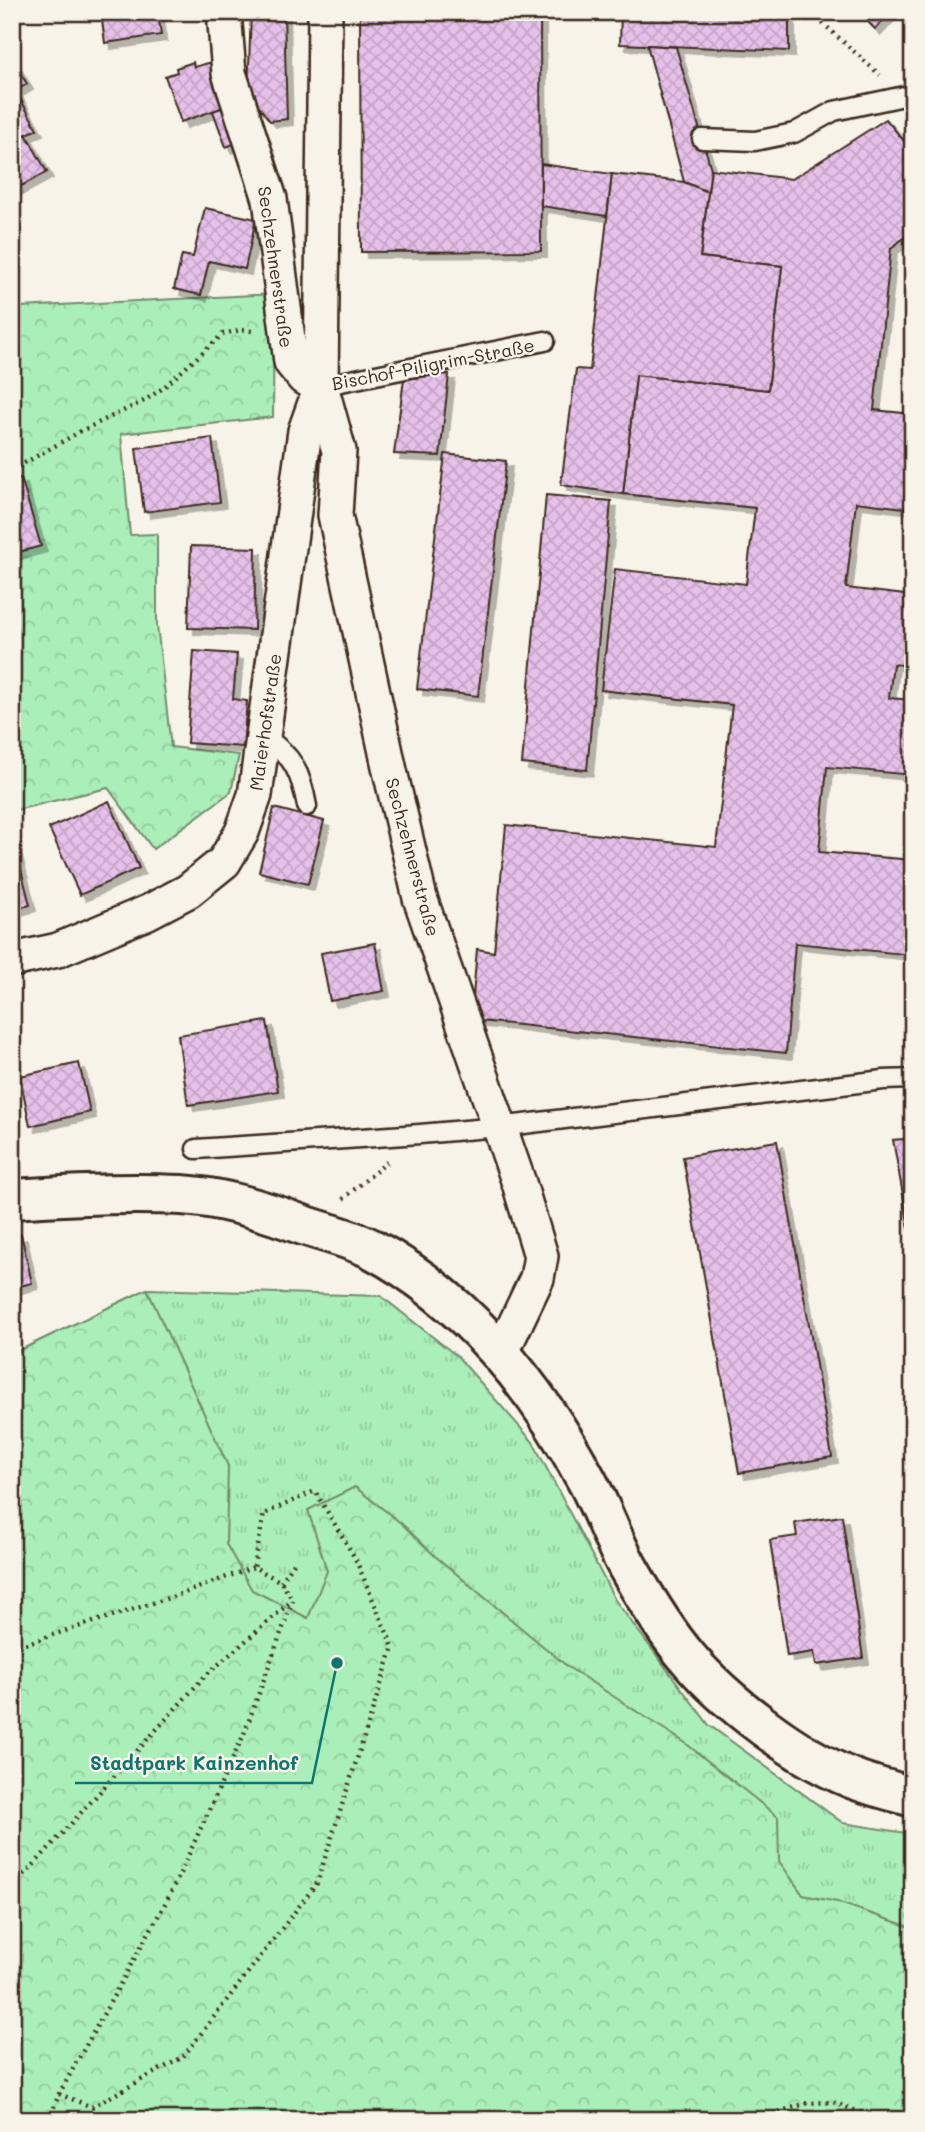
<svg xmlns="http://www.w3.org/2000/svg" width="925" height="2132" font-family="Mali,sans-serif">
  <defs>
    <pattern id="grass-tufts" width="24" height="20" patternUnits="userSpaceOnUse" patternTransform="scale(1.75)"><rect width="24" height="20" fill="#aaeeb9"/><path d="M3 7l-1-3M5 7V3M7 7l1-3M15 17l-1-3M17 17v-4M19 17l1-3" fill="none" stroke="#93cc9f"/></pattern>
    <pattern id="forest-crowns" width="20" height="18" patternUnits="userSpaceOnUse" patternTransform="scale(1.75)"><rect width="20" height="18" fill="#aaeeb9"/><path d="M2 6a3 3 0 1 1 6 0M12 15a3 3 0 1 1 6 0" fill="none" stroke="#93cc9f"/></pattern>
    <pattern id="building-cross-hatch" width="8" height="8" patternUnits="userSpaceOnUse" patternTransform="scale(1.75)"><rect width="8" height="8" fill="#e5c0e9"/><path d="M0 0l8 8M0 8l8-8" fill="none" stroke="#c5a5c7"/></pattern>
    <filter id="shadow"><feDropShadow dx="6" dy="6" stdDeviation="0" flood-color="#0004"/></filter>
  </defs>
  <rect width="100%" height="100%" fill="#f7f3e8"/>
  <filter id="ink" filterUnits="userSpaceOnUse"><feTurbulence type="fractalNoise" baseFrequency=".0143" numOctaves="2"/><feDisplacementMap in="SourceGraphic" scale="14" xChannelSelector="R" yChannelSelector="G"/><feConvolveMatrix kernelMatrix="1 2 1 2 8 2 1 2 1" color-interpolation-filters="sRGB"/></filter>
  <g filter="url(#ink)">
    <path fill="url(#grass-tufts)" stroke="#728c6c" stroke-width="2" d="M147 1289 381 1296 458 1357 533 1442 615 1600 709 1725 843 1823 913 1834V2120H12V1354Z"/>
    <g fill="url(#forest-crowns)" stroke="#728c6c" stroke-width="2">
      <path d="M274 294 273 417 121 434 130 535 157 534V625L171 747 239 755 231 792 153 849 108 788 12 811V310L20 307Z"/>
      <path d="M147 1289 228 1466 226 1544 252 1590 308 1618 327 1571 308 1510 355 1487 402 1524 435 1556 568 1667 684 1742 778 1817 779 1861 803 1895 837 1902 913 1928V2120H12V1354Z"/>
    </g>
    <g fill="url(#building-cross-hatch)" stroke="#3b2a1e" stroke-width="2" filter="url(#shadow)">
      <path d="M101 12H158L161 35 105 43Z"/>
      <path d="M251 12H284L287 119 270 121 248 92Z"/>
      <path d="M360 12H540L541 251 361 252Z"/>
      <path d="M621 12H789V51L620 44Z"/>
      <path d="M858 12H891L875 29Z"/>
      <path d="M647 45 676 47 711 169 708 192 684 182Z"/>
      <path d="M12 58 27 84 12 93Z"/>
      <path d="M193 62 194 67 212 62 227 106 181 122 165 76 177 72 176 68Z"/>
      <path d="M16 91 37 129 12 142V93Z"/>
      <path d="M227 106 239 142 226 147 213 111Z"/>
      <path d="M886 119 913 152V231L891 248 874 410 913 414V509L856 502 846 588 913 596V666L893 664 889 698 913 700V775L827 767 819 852 913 860V955L795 943 786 1053 471 1020 477 949 494 952 506 825 716 847 732 705 601 690 615 569 746 584 755 508 623 494 636 375 768 390 782 266 700 257 711 169 792 179Z"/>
      <path d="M26 134 47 172 12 191V142Z"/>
      <path d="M541 164 612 174 607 216 541 206Z"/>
      <path d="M612 174 684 182 708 192 700 257 782 266 768 390 636 375 623 494 561 485 576 369 590 370Z"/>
      <path d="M205 208 256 219 245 269 209 261 201 295 174 289 182 255 193 257Z"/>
      <path d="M449 374 440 456 394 454 404 379Z"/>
      <path d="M212 438 220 502 144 512 136 448Z"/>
      <path d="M445 454 506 461 478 696 417 689Z"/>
      <path d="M21 478 41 546 12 554V480Z"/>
      <path d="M546 495 611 501 587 770 522 764Z"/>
      <path d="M191 546 256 548 254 630 188 628Z"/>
      <path d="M194 651 237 654 233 699 247 701 243 747 187 743Z"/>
      <path d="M109 801 139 868 80 895 49 828Z"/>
      <path d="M274 808 324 821 308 884 259 872Z"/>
      <path d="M12 834 30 905 12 910Z"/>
      <path d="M375 943 384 991 330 1001 321 953Z"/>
      <path d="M267 1021 278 1091 188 1105 178 1035Z"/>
      <path d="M79 1063 90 1112 30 1126 20 1076Z"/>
      <path d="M913 1138V1250L893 1140Z"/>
      <path d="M777 1141 832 1457 739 1473 683 1157Z"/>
      <path d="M21 1234 32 1283 12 1288V1236Z"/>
      <path d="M842 1516 863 1658 816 1665 814 1652 787 1656 770 1540 797 1536 795 1523Z"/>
    </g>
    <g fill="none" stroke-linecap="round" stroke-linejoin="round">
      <defs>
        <g id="lane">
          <path d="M702 139 755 141 794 133 834 111 904 96 913 98"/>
          <path d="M321 386 545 341"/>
          <path d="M264 737C293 755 301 773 307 806"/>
          <path d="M196 1149 420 1134 499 1127 883 1080 913 1079"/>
        </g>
        <g id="street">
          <path d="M325 12 321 386 339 451 335 515 390 771 420 898 519 1183 541 1256 537 1278 501 1354"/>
          <path d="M12 960 58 950 148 912 188 891 224 862 242 832 255 795 305 431 321 386 304 378 291 362 270 199 229 73 224 12"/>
        </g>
        <path id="secondary" d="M12 1199C68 1195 125 1192 181 1195 221 1197 263 1210 300 1224 323 1232 350 1238 372 1249 466 1299 538 1388 587 1481 603 1510 613 1542 630 1571 647 1601 665 1631 688 1658 725 1702 798 1757 851 1778 871 1786 893 1791 913 1797"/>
      </defs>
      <use href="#lane" stroke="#3b2a1e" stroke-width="23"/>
      <use href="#street" stroke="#3b2a1e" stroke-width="38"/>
      <use href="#secondary" stroke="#3b2a1e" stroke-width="44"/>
      <g stroke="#3b2a1e" stroke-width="4.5" stroke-dasharray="2 5" stroke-linecap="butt">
        <path d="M814 12 817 18 880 75"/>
        <path d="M12 470 83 430 144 401 163 388 223 334 240 330 253 331"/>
        <path d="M343 1199 387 1162"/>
        <path d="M281 1582 294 1563"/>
        <path d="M12 1648 181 1594 254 1567 281 1582 293 1600 244 1734 171 1893 59 2094 49 2120"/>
        <path d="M12 1883 30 1869 205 1676 292 1601"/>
        <path d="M59 2094 92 2107 183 2057 317 1883 393 1647 355 1558 315 1491 264 1514 254 1567"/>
        <path d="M752 2120 808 2103 833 2102 880 2120"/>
      </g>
      <use href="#lane" stroke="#f7f3e8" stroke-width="18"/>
      <use href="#street" stroke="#f7f3e8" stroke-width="33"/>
      <use href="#secondary" stroke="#f7f3e8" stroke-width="38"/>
    </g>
  </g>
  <g text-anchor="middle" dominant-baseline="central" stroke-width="5" stroke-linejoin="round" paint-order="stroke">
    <g font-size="18" fill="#3b2a1e" stroke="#f7f3e8">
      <text transform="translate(276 267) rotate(82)">Sechzehnerstraße</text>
      <text transform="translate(433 364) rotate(-11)">Bischof-Piligrim-Straße</text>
      <text transform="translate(265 722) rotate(-82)">Maierhofstraße</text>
      <text transform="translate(413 857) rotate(75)">Sechzehnerstraße</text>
    </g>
  </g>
  <path fill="none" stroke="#0f766e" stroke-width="2.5" d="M337 1663L312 1783H75"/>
  <circle fill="#0f766e" stroke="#f7f3e8" stroke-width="2.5" cx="337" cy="1663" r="7"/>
  <g font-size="19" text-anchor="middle" font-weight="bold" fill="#0f766e" stroke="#f7f3e8" stroke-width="5" stroke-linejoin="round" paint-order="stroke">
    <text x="194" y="1770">Stadtpark Kainzenhof</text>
  </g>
  <rect width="925" height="2132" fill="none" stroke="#f7f3e8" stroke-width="42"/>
  <rect x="21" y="21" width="883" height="2090" fill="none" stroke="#3b2a1e" stroke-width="2.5" filter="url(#ink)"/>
</svg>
